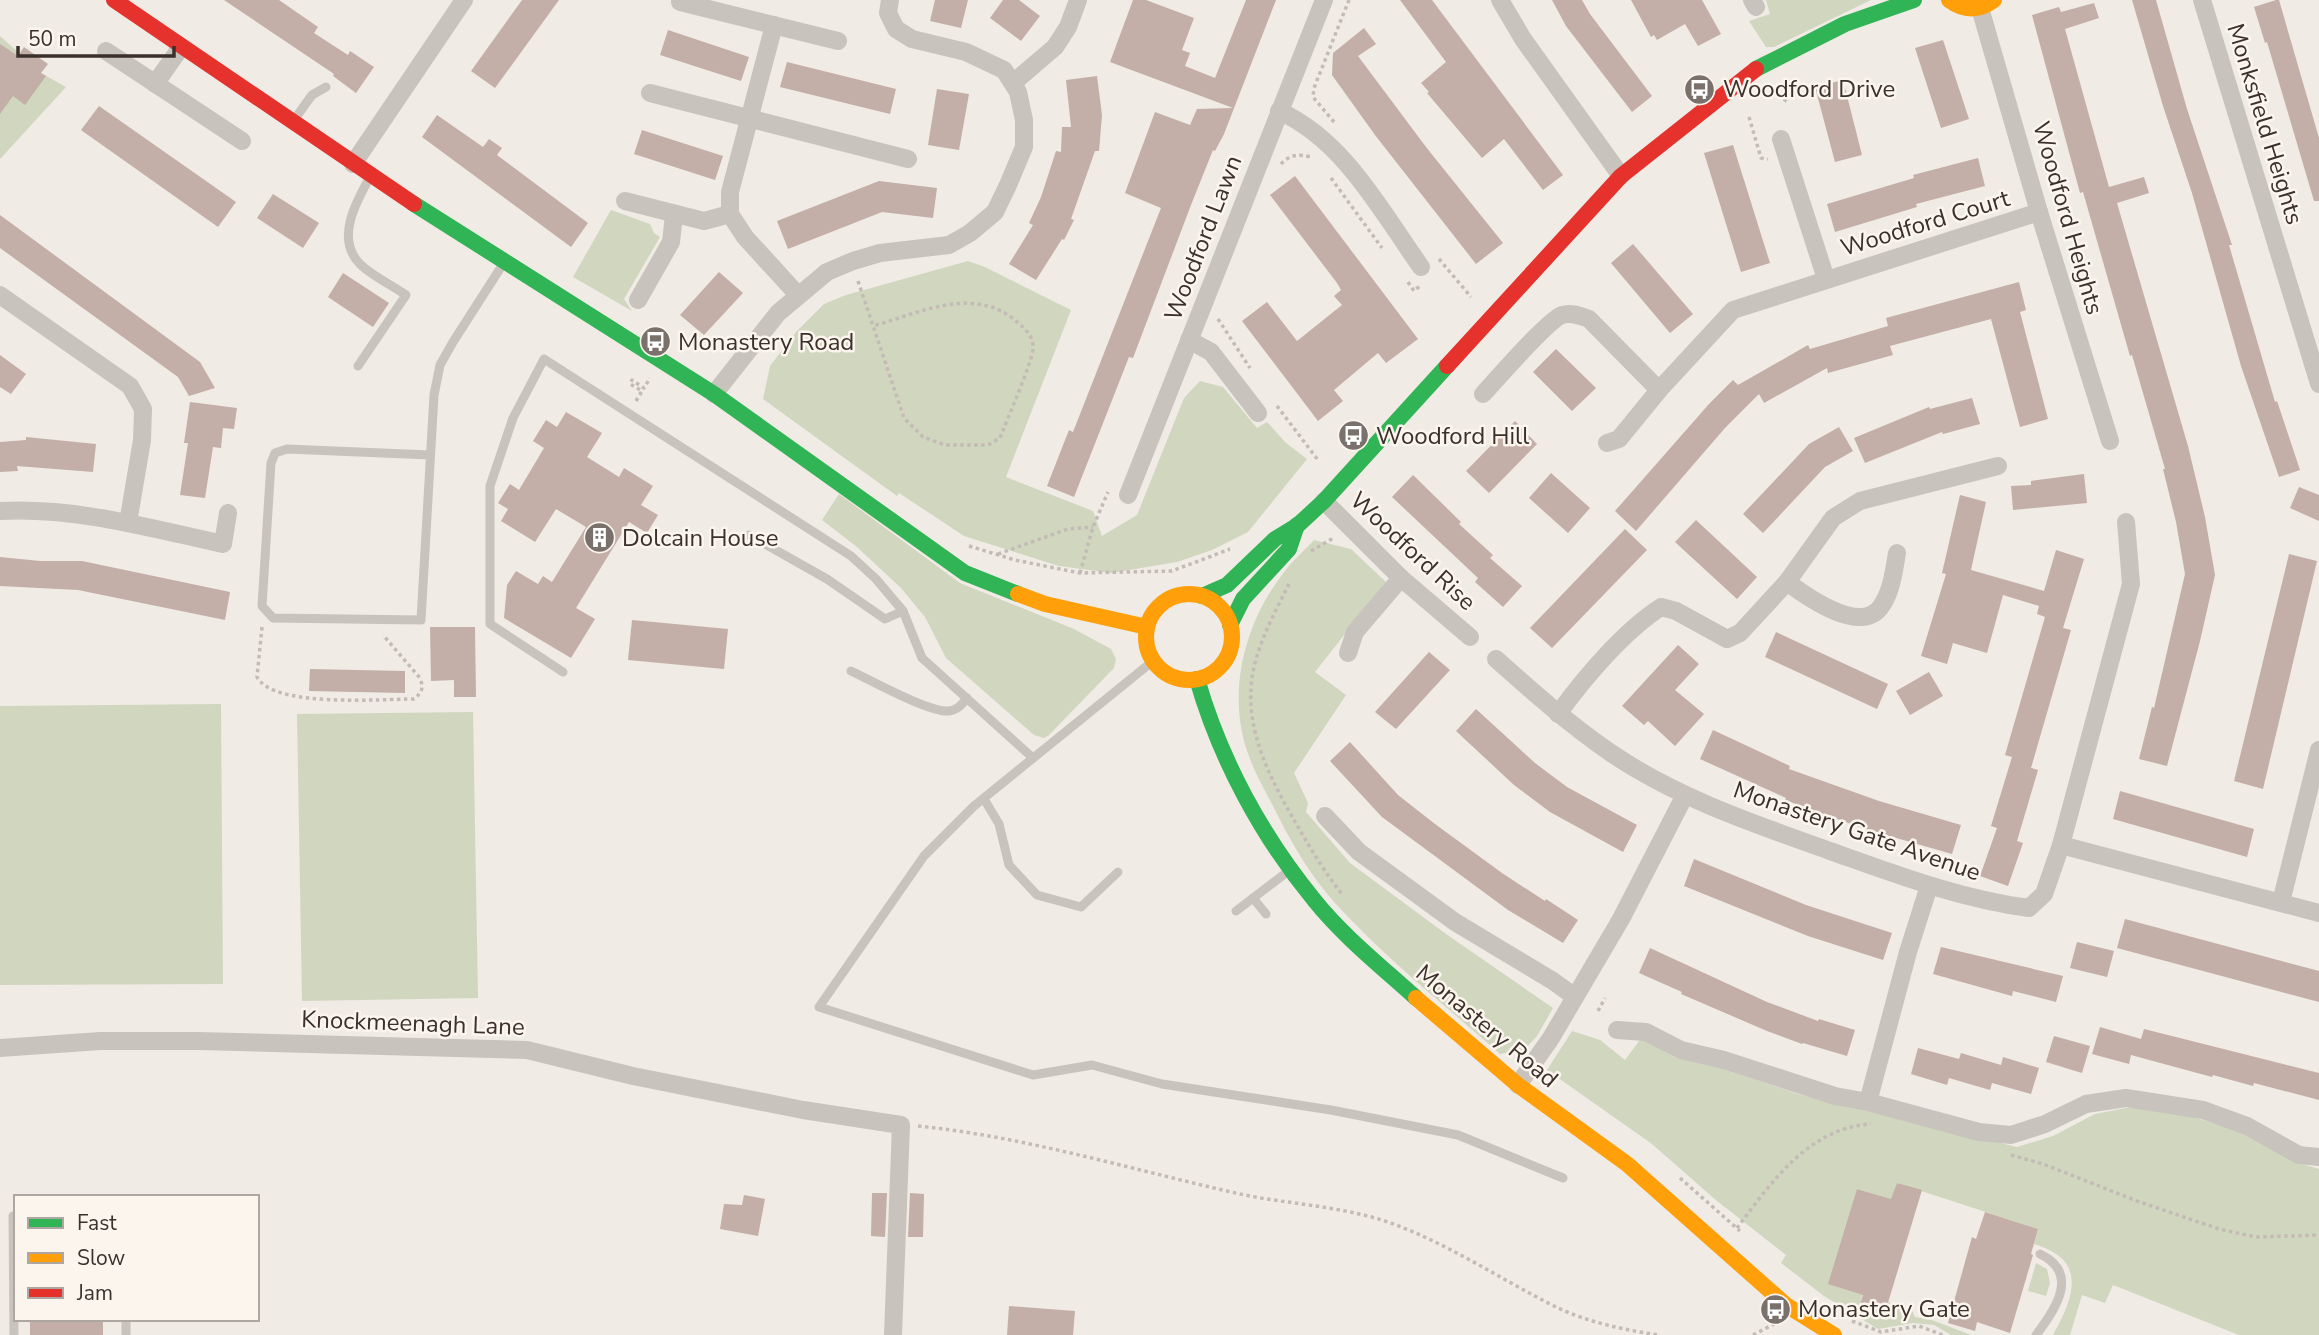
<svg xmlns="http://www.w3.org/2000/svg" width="2319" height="1335" font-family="'Nunito Sans',sans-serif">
  <rect width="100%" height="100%" fill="#f0ebe5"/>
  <g fill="#d1d6bf">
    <path d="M1766 0H1871L1774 47H1766L1749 21 1770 14Z"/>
    <path d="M0 36 41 73 66 87 0 159Z"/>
    <path d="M611 210 650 224 654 233 660 237 624 299 632 311 573 277Z"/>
    <path d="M968 261 985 267 1071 310 1006 477 1093 511 1102 536 1137 515 1184 398 1200 381 1223 387 1257 428 1267 422 1286 443 1307 459 1248 532 1212 550 1177 562 1111 573 1059 566 964 536 899 493 897 496 763 399 770 366 796 332 824 304 846 295Z"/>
    <path d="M839 494 960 583 1074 629 1111 649 1116 659 1114 668 1049 735 1044 738 1034 735 946 658 925 617 901 588 857 547 822 520Z"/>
    <path d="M1314 540 1351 549 1386 582 1315 672 1346 695 1294 773 1308 803 1306 812 1350 863 1446 934 1553 1008 1537 1036 1524 1050 1500 1054C1445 1005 1385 958 1335 903 1309 874 1289 839 1272 804 1261 784 1250 763 1244 741 1229 685 1247 620 1282 575 1291 562 1304 551 1314 540Z"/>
    <path d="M221 704 223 984 0 985V706Z"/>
    <path d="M473 712 478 998 302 1001 297 714Z"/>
    <path d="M1572 1031 1600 1040 1625 1060 1642 1037 1674 1057 1716 1066 1798 1094 2017 1147 2053 1136 2095 1114 2126 1108 2161 1107 2258 1137 2292 1161 2319 1169V1335H2239L2113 1285 2105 1303 2082 1295 2070 1335H2053C2063 1317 2080 1286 2067 1265 2061 1254 2044 1247 2034 1244L2038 1229 1897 1183 1890 1205 1884 1197 1857 1189 1864 1291 1859 1307 1884 1315 1888 1302 1912 1310 1915 1317 1932 1320 1971 1335H1951L1934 1325 1913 1323 1878 1329 1824 1296 1781 1263 1786 1255 1717 1201 1652 1144 1547 1070Z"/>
    <path d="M2036 1263 2047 1269 2050 1283 2046 1296 2028 1291Z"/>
  </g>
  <g fill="#c3afa7">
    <path d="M224 0H279L318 27 314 33 348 55 350 51 374 67 356 93 333 76 334 74Z"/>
    <path d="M522 0H559L495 88 471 71Z"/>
    <path d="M935 0H968L961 28 930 21Z"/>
    <path d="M1003 0H1019L1040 16 1021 41 990 18Z"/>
    <path d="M1133 0H1146L1194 18 1182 50 1190 53 1185 66 1215 78 1246 0H1276L1224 134 1215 151 1213 150 1191 205 1133 358 1129 357 1074 497 1047 486 1069 430 1073 432 1161 208 1125 193 1155 112 1190 125 1197 109 1233 108 1110 62Z"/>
    <path d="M1400 0H1432L1563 175 1543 190 1504 139 1482 158 1427 93 1429 92 1421 83 1446 62Z"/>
    <path d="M1552 0H1582L1590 14 1652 96 1632 112 1566 26Z"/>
    <path d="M1631 0H1702L1721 34 1698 46 1685 24 1657 40 1654 35 1651 37Z"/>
    <path d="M2132 0H2156L2187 109 2232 245H2229L2275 402 2277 401 2300 470 2279 477 2241 366 2192 193 2163 106Z"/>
    <path d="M2276 0H2279L2319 138V201H2314L2267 42 2265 43 2254 7Z"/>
    <path d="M2094 3 2099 18 2065 29 2109 187 2144 177 2149 193 2117 203 2188 446 2205 517 2215 575 2200 641 2167 766 2139 759 2152 707 2154 708 2185 574 2176 522 2163 469H2165L2132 355 2130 356 2083 192 2080 193 2032 15 2059 7 2061 12Z"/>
    <path d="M1364 28 1376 44 1358 56 1426 147 1503 243 1476 264 1375 135 1332 75 1333 53Z"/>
    <path d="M668 30 749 57 741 81 660 55Z"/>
    <path d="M1943 40 1969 119 1941 128 1915 48Z"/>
    <path d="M0 44 18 56 24 47 48 64 41 73 46 76 25 105 13 96 0 114Z"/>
    <path d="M787 62 896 89 890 114 780 87Z"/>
    <path d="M1097 76 1102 115 1099 151H1095L1071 219 1074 220 1064 240 1062 239 1036 280 1009 264 1033 225 1029 223 1041 197 1056 151 1061 152 1062 127H1071L1066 80Z"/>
    <path d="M1843 80 1862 155 1835 162 1815 87Z"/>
    <path d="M937 89 969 94 959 150 928 145Z"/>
    <path d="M99 106 236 202 218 227 81 130Z"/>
    <path d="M437 115 483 147 489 139 502 148 497 155 588 223 571 247 422 137Z"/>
    <path d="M642 130 723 156 715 180 634 154Z"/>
    <path d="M1733 145 1770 263 1741 272 1704 153Z"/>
    <path d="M1978 158 1985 186 1916 204 1917 207 1835 232 1827 204 1914 178 1913 175Z"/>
    <path d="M1295 176 1418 339 1386 363 1378 353 1334 390 1343 401 1318 421 1242 321 1267 302 1297 341 1342 305 1334 296 1341 290 1337 283 1270 195Z"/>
    <path d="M879 181 937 188 933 218 882 212 788 249 777 221Z"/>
    <path d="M273 194 319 223 303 248 257 218Z"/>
    <path d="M0 215 200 362 215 388 189 396 178 377 0 248Z"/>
    <path d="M1633 244 1693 314 1670 333 1611 263Z"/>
    <path d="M719 272 743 293 704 335 680 315Z"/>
    <path d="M343 273 389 303 373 327 328 297Z"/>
    <path d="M2019 282 2026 310 2020 312 2048 419 2020 427 1991 319 1890 346 1893 355 1828 373 1827 368 1764 403 1759 394 1725 428 1636 531 1615 511 1709 404 1733 380 1738 385 1808 345 1810 349 1888 326 1886 318Z"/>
    <path d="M1556 349 1596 388 1572 411 1533 372Z"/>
    <path d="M0 355 26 374 11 394 0 387Z"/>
    <path d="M1972 398 1980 424 1943 434 1942 432 1865 463 1854 438 1929 407 1930 409Z"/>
    <path d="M190 402 237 408 234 429 223 428 221 448 213 447 205 498 180 495 188 443H184Z"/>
    <path d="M566 412 602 433 587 457 619 477 624 468 653 486 641 505 658 515 647 533 629 522 576 608 595 619 571 658 504 618 507 585 516 571 538 584 543 576 552 582 586 527 556 509 535 542 501 521 508 509 498 503 510 484 519 490 544 448 533 441 546 420 557 427Z"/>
    <path d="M1515 421 1537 444 1489 493 1466 471Z"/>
    <path d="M1839 427 1853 451 1825 467 1763 533 1743 514 1809 444Z"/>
    <path d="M26 437 96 444 93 472 17 466 18 471 0 472V442L26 440Z"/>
    <path d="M1551 473 1590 508 1568 533 1529 498Z"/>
    <path d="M2084 474 2087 503 2013 510 2011 486 2031 485V481Z"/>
    <path d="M1413 475 1461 522 1459 524 1493 555 1490 558 1522 586 1503 607 1475 582 1478 578 1392 497Z"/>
    <path d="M2299 487 2319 495V521L2290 508Z"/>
    <path d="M1960 495 1986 502 1971 570 2044 591 2056 550 2084 559 2063 628 2071 630 2031 768 2038 770 2017 841 2023 843 2008 886 1980 876 1997 828 1991 826 2012 757 2005 755 2045 617 2037 614 2039 606 2003 595 1987 653 1953 643 1947 664 1921 656 1946 574 1942 573Z"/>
    <path d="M1696 520 1757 577 1737 599 1675 542Z"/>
    <path d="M1625 529 1647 550 1552 648 1530 628Z"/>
    <path d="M2289 554 2317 561 2263 789 2234 781Z"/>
    <path d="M0 557 40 561H82L230 592 225 620 78 590 0 586Z"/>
    <path d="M632 620 728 629 724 669 628 660Z"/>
    <path d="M430 627H475L476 697H454V680L431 681Z"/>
    <path d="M1776 632 1888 684 1877 709 1765 657Z"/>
    <path d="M1678 645 1699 664 1675 690 1704 714 1675 746 1648 721 1644 725 1622 706Z"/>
    <path d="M1429 652 1450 670 1396 729 1375 712Z"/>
    <path d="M310 669 405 671V693L309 691Z"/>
    <path d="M1929 672 1943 696 1910 715 1896 691Z"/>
    <path d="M1476 709 1535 763 1567 787 1637 825 1623 852 1550 812 1514 785 1456 731Z"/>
    <path d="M1713 730 1790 766 1789 769 1879 801 1961 825 1952 854 1865 829 1785 800 1786 798 1700 759Z"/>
    <path d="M1350 742 1398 795 1435 824 1502 873 1545 901 1546 899 1578 920 1563 943 1508 910 1382 817 1330 761Z"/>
    <path d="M2120 791 2254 829 2247 857 2113 819Z"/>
    <path d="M1694 859 1806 905 1892 933 1883 960 1808 936 1684 886Z"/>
    <path d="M2125 919 2319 971V1002L2117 948Z"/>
    <path d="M2077 942 2114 951 2107 977 2070 968Z"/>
    <path d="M1941 947 2063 976 2056 1002 2013 991 2012 996 1933 974Z"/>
    <path d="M1650 948 1767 1002 1818 1021 1819 1019 1855 1030 1847 1056 1803 1043 1802 1044 1767 1031 1681 994 1682 992 1639 973Z"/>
    <path d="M2100 1027 2141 1039 2144 1029 2319 1073V1100L2254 1083 2253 1086 2213 1075 2212 1077 2131 1055 2129 1064 2092 1054Z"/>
    <path d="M2054 1036 2090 1046 2082 1073 2046 1062Z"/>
    <path d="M1918 1048 1959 1059 1961 1053 2001 1065 2003 1057 2039 1068 2031 1094 1992 1083 1990 1090 1949 1078 1947 1085 1911 1074Z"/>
    <path d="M1897 1183 1922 1190 1884 1316 1859 1308 1863 1295 1828 1284 1857 1189 1891 1199Z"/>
    <path d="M872 1193H887L885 1237 871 1236Z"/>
    <path d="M910 1193 924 1194 923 1237H908Z"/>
    <path d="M744 1195 765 1199 758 1236 720 1229 724 1204 742 1205Z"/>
    <path d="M1985 1212 2038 1229 2031 1254 2033 1255 2010 1333 1977 1322 1975 1331 1948 1323 1972 1237 1976 1239Z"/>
    <path d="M1009 1306 1075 1311 1073 1335H1007Z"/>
    <rect x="30" y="1319" width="73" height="16"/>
  </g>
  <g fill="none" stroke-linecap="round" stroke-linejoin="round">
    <g stroke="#c2bbb6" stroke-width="3.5" stroke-dasharray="3.5 3.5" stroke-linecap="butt">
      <path d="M1784 99 1787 102"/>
      <path d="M1749 117 1761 158 1768 159"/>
      <path d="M1334 122 1313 97 1314 88 1349 0"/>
      <path d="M1281 164C1290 154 1299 154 1311 157"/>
      <path d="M1331 178 1382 248"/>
      <path d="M1439 259 1471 297"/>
      <path d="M858 281 904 418 923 437 945 445H988L1000 438C1006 421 1034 359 1033 347 1033 335 1024 328 1016 321 974 285 919 313 873 326"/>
      <path d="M1408 282 1414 291 1421 285"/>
      <path d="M1218 319 1250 368"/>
      <path d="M636 401 642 391 630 384 632 380 644 388 650 378"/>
      <path d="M1277 406 1318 460"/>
      <path d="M969 546 1015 560 1080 573 1172 571 1230 549"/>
      <path d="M1311 551 1335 537"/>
      <path d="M998 554 1068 529 1093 527"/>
      <path d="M1080 573 1093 527 1108 492"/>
      <path d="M1289 584C1275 612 1259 641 1253 672 1242 730 1273 784 1301 832 1314 854 1327 876 1343 895"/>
      <path d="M262 627 257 677C273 708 382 699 414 699 422 692 424 689 420 678L383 635"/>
      <path d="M1598 1011 1605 998"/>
      <path d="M918 1126C1027 1137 1133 1170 1240 1194 1291 1205 1347 1206 1396 1225 1452 1246 1502 1280 1556 1307 1587 1322 1625 1330 1658 1335"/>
      <path d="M2011 1155 2043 1164 2137 1201 2219 1229 2256 1237 2319 1235"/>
      <path d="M1680 1178 1740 1231"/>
      <path d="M1737 1228C1772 1182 1808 1128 1871 1124"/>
      <path d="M1852 1321 1881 1332 1919 1326 1943 1335"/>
      <path d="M1753 1335 1776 1323"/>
    </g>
    <g stroke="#c9c3be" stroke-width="9">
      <path d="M294 120 312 95 326 87"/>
      <path d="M358 366 406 295C392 285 372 276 360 264 335 239 356 202 370 177"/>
      <path d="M430 455 287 449 275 453 271 463 262 606 273 618 421 620 434 395 440 365 453 342 503 264"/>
      <path d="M749 535 827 579 885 619 903 611"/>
      <path d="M1153 661 974 806 924 856 819 1007 1033 1075 1092 1065 1162 1084 1331 1110 1458 1135 1563 1178"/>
      <path d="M851 671C872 681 930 713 949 711 958 710 962 704 967 698"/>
      <path d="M563 672 490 624V486L513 418 544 359 851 556 876 579 903 611 922 658 1033 758"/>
      <path d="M984 799 999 824 1009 865 1037 895 1081 907 1118 872"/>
      <path d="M1253 898 1266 914"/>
      <path d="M1236 911 1290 870"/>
      <path d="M126 1319V1335"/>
      <path d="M14 1335 13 1216H16"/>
      <path d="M2036 1335C2056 1309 2080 1273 2040 1254"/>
    </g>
    <g stroke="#c9c3be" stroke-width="18">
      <path d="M1500 0 1523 39 1621 176"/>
      <path d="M1752 0 1756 7"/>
      <path d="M2202 0 2319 384"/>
      <path d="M680 2 838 41"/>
      <path d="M1980 8 2039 212 2110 441"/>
      <path d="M774 25 730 192V214L745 237 798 295"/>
      <path d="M106 51 242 141"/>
      <path d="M1013 83 1055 47 1068 27 1078 0"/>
      <path d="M155 84 181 47"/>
      <path d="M650 93 908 159"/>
      <path d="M1279 111C1344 140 1381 211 1421 267"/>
      <path d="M1781 139 1826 279"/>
      <path d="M353 164 464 0"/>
      <path d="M625 201 704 221 730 214"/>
      <path d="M0 295 130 386 143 409 142 440 128 523"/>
      <path d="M638 300 671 242 674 215"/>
      <path d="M1189 340 1211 352 1258 413"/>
      <path d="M714 394 778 313 827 272 853 261 880 253 949 245 970 233 995 212 1008 185 1024 147V120L1018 92 1004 70 966 52 912 39 896 29 888 13 890 0"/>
      <path d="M1483 394C1496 380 1547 321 1562 315 1571 312 1581 316 1589 319L1659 390"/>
      <path d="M1607 443 1619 439 1659 390 1733 310 2039 212"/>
      <path d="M1128 495 1324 0"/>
      <path d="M1324 501 1401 578 1470 637"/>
      <path d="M0 511C76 507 149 528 223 544L228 513"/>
      <path d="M1787 582C1807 597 1863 637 1882 605 1892 590 1894 570 1897 553"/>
      <path d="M1348 653 1355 632 1401 578"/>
      <path d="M1496 659C1533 692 1570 725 1611 753 1677 798 1755 824 1830 851 1895 874 1960 899 2029 908L2044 894 2061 845 2131 584 2126 522"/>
      <path d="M1558 714C1584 678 1624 631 1661 607L1676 611 1727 639 1740 633 1787 582 1833 518 1860 501 1998 466"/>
      <path d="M1325 816 1359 852 1455 922 1553 981 1575 997"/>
      <path d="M2061 845 2319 913"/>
      <path d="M2281 902 2319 750"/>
      <path d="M1617 1030 1646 1032 1681 1050 1724 1060 1835 1096 1868 1102 1979 1132 2011 1135 2045 1124 2086 1104 2126 1098 2203 1110 2247 1126 2299 1155 2319 1157"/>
      <path d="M0 1048 100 1041H198L527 1050 633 1076 803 1110 901 1125 893 1335"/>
      <path d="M1518 1085 1551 1038 1621 919 1685 795"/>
      <path d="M1868 1102 1908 952 1929 886"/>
    </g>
    <g stroke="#30b455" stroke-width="16">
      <path d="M1756 69 1845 24 1914 0"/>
      <path d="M414 204 714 394 965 573 1018 594"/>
      <path d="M1202 596 1227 585 1275 539 1298 525 1324 501 1447 366"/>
      <path d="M1230 625 1243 599 1289 549 1297 525"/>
      <path d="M1197 679C1220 759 1262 837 1315 901 1343 936 1383 968 1416 998"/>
    </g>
    <g stroke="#ff9f0a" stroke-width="16">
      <path d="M1949 0C1964 11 1979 11 1994 0"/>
      <path d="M1018 594 1045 604 1147 627"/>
      <circle cx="1189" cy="637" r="43"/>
      <path d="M1416 998 1518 1085 1627 1164 1786 1305 1834 1335"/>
    </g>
    <g stroke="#e5322d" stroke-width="16">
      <path d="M114 0 414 204"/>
      <path d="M1447 366 1621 176 1756 69"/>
    </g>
  </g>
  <defs>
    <symbol id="bus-disc" viewBox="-11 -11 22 22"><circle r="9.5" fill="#7a716c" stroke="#fbf5ee"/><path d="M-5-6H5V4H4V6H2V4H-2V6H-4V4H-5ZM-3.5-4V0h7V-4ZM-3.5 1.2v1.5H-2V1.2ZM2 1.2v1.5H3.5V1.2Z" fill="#fff"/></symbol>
    <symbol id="building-disc" viewBox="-11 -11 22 22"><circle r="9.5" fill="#7a716c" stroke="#fbf5ee"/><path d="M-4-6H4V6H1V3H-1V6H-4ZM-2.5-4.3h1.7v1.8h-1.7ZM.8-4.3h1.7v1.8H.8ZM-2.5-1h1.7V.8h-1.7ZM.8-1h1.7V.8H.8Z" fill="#fff"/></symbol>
  </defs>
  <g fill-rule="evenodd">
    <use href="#bus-disc" x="1682" y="72" width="35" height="35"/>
    <use href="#bus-disc" x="638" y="324" width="35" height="35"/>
    <use href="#bus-disc" x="1336" y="418" width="35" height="35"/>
    <use href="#building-disc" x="582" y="520" width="35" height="35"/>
    <use href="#bus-disc" x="1758" y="1292" width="35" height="35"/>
  </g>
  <g text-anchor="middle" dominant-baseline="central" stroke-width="5" stroke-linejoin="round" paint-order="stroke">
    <g font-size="24" fill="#3b302b" stroke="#fbf5ee" text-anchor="start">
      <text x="1723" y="89">Woodford Drive</text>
      <text x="678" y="342">Monastery Road</text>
      <text x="1376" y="436">Woodford Hill</text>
      <text x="622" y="538">Dolcain House</text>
      <text x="1798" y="1309">Monastery Gate</text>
    </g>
    <g font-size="24" fill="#3b302b" stroke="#fbf5ee">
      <text transform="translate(2265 124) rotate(73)">Monksfield Heights</text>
      <text transform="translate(2068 218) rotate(74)">Woodford Heights</text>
      <text transform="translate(1925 223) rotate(-17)">Woodford Court</text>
      <text transform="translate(1203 238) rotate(-69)">Woodford Lawn</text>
      <text transform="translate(1413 551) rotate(43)">Woodford Rise</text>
      <text transform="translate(1857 831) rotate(19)">Monastery Gate Avenue</text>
      <text transform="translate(413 1023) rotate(2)">Knockmeenagh Lane</text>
      <text transform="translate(1487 1026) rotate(40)">Monastery Road</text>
    </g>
  </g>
  <rect x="14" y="1195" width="245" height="126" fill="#fbf5ee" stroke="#aea6a0" stroke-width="2"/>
  <rect x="28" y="1218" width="35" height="10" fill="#30b455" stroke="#aea6a0" stroke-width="2"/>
  <text x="77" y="1230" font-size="21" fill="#3b302b">Fast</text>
  <rect x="28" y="1253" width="35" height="10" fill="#ff9f0a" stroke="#aea6a0" stroke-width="2"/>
  <text x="77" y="1265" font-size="21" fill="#3b302b">Slow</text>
  <rect x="28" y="1288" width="35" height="10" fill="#e5322d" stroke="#aea6a0" stroke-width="2"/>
  <text x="77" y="1300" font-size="21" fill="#3b302b">Jam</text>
  <path d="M18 46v10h156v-10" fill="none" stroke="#3b302b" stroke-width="3.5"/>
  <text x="28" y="46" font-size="21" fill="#3b302b" stroke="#fbf5ee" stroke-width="5" paint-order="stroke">50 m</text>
</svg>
